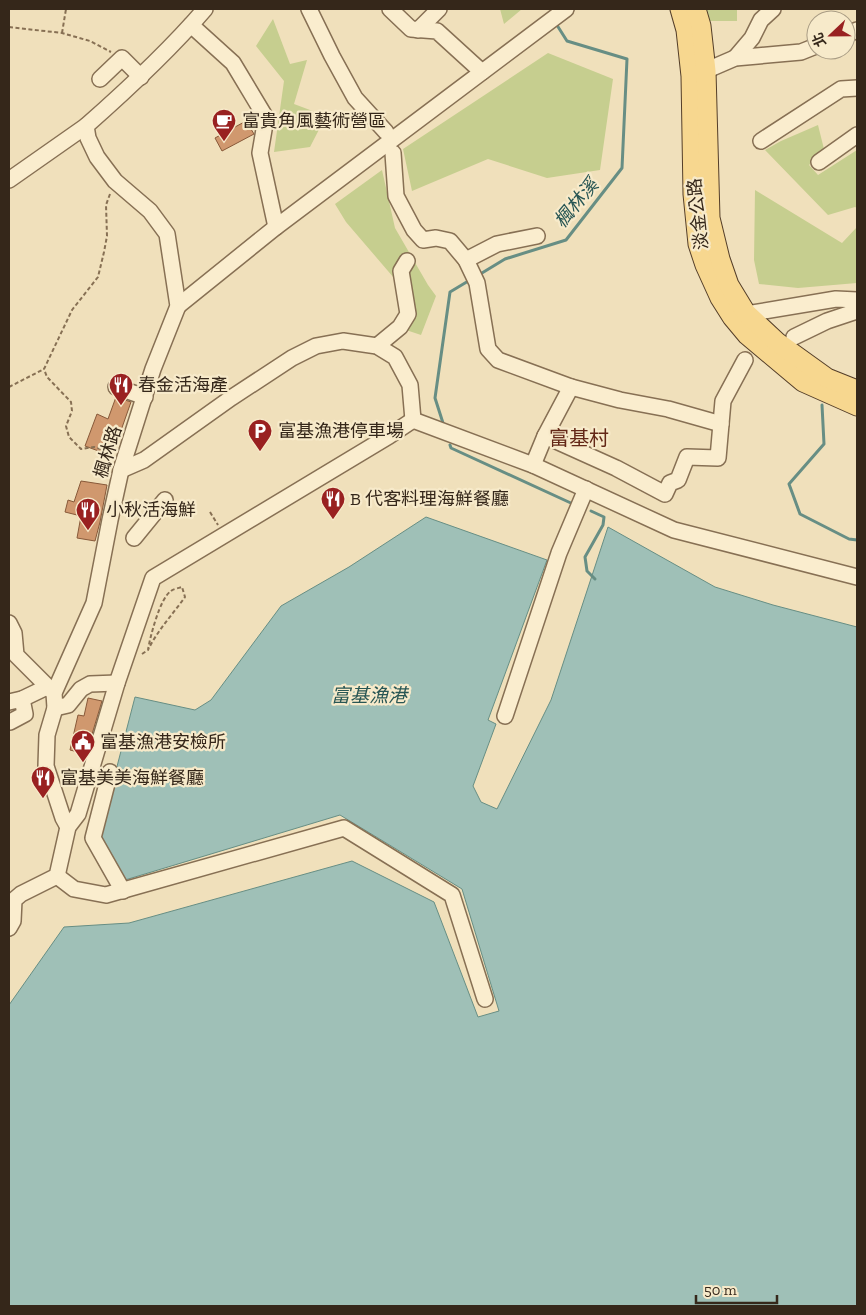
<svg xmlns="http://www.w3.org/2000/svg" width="866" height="1315" font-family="'Zilla Slab','Noto Sans TC',serif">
  <rect width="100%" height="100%" fill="#f0e0bb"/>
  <g fill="#c6ce8f">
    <path d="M500 9H522L504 24Z"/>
    <path d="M705 9H737V21H709Z"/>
    <path d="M273 19 290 64 307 60 294 104 326 116 310 147 274 152 284 81 256 46Z"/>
    <path d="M548 53 613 79 600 170 547 178 488 159 412 191 403 149Z"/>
    <path d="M818 125 824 149 809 165 818 175 857 150V208L855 207 828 215 765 150 781 141Z"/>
    <path d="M382 170 395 228 428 285 436 296 421 335 406 330 400 285 346 222 335 204Z"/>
    <path d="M755 190 842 243 857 227V283L798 288 759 284 754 260Z"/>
  </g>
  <path fill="#9fc0b7" stroke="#678e84" d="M426 517 547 560 488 720 496 724 473 786 481 802 497 809 551 700 608 527 715 587 773 605 857 627V1306H9V1005L64 927 129 923 352 861 434 902 478 1017 499 1011 462 889 340 815 125 880 99 836 135 697 195 710 211 700 281 606 349 567Z"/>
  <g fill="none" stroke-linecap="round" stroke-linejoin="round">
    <g stroke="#678e84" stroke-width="3">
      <path d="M477 276 505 259 566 240 622 168 627 59 567 41 555 22"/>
      <path d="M822 405 824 444 789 484 800 514 849 539 857 540"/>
      <path d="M443 423 435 398 450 292 470 280"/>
      <path d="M450 445 451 448 573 504"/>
      <path d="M591 511 604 517 603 525 585 557 587 571 595 579"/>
    </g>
  </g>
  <g fill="#d0986e" stroke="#885939">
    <path d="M246 121 254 134 222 151 215 138Z"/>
    <path d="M116 397 131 402 112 456 85 446 97 414 108 419Z"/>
    <path d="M81 481 107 485 100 522 95 541 77 538 81 516 65 512 68 500 74 502Z"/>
    <path d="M88 698 102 701 86 754 70 750 78 715 84 716Z"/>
  </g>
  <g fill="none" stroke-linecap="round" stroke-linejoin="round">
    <defs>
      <g id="minor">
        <path d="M309 9 332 56 355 98 386 132"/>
        <path d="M390 9 411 29 437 31 482 72"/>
        <path d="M191 25 233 63 266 118 260 153 276 227"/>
        <path d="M418 30 439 9"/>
        <path d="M846 35 857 30"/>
        <path d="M735 58 752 38 761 20 773 9"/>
        <path d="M698 74 735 58 801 52 816 46"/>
        <path d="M100 79 122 58 141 77"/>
        <path d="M761 141 841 89 857 88"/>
        <path d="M393 153 396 196 414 230 423 240 436 238 450 241 466 260 477 283 488 349 498 360 571 387 620 400 668 409 721 424"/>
        <path d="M819 162 857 135"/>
        <path d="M9 180 86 126"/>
        <path d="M466 260 497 244 537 236"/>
        <path d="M178 306 276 227 566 9"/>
        <path d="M740 315 836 299 857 300"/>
        <path d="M794 337 827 321 857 311"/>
        <path d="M377 346 400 327 408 314 401 271 407 261"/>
        <path d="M116 387 145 397"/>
        <path d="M413 420 533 465 674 530 857 577"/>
        <path d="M545 436 616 468 665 494 670 483 678 480 687 457 718 458 723 401 745 360"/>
        <path d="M533 465 545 436 571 387"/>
        <path d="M121 470 144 460 231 398 292 358 316 346 343 341 377 346 395 357 410 385 413 420"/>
        <path d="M134 538 165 500"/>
        <path d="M9 623 14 633 16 655 54 693"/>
        <path d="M9 702 22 699 47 687"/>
        <path d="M55 708 68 705 81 689 90 684 117 683"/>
        <path d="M505 716 559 553 586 489"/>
        <path d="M10 722 25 714 22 699"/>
        <path d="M110 772 93 838 123 891"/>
        <path d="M68 827 63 818 46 766 47 735 55 708 54 693 94 603 110 520 121 470 153 369 178 306 167 234 150 211 115 181 97 157 88 138 86 126C128 89 169 51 205 9"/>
        <path d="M57 876 74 889 106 895 344 828 452 895 485 999"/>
        <path d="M9 928 13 921 14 900 21 894 57 876 68 827 78 814 117 683 153 578 389 436 413 420"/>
      </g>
      <g id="major">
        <path d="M680 9 686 30 691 76 693 194 698 244 705 265 720 298 732 317 747 335 803 382 857 406"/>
        <path d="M696 9 701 26 706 71 710 218 720 259 729 285 746 313 777 342 827 378 857 390"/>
      </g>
    </defs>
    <use href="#minor" stroke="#877054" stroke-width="18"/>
    <use href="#major" stroke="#543e29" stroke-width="21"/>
    <g stroke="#877054" stroke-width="2" stroke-dasharray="4 2.5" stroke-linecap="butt">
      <path d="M9 27 62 33 90 41 111 52"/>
      <path d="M62 33 66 9"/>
      <path d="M110 194 106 205 107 236 104 252 98 277 72 310 44 369 47 377 71 402 72 411 66 426 69 437 81 449 94 447 114 453"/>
      <path d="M9 387 44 369"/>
      <path d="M210 512 218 525"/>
      <path d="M142 654 148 650C150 637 160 598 171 591 173 589 179 588 182 587L185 597C173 614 157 631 148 650"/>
    </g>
    <use href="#minor" stroke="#faedce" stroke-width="15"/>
    <use href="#major" stroke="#f7d78f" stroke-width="19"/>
  </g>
  <defs>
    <symbol id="cafe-pin" viewBox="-11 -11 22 30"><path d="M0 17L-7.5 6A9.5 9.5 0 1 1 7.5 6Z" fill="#992121" stroke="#f7eaca"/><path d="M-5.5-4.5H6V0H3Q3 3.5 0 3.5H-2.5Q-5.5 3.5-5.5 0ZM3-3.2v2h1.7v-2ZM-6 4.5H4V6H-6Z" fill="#fff"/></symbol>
    <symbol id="restaurant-pin" viewBox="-11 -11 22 30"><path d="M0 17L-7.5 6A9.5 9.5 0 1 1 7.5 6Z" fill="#992121" stroke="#f7eaca"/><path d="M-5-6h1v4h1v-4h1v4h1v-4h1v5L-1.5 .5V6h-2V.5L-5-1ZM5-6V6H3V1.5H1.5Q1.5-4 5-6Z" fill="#fff"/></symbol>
    <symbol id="parking-pin" viewBox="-11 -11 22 30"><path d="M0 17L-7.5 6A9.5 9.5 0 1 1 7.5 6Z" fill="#992121" stroke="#f7eaca"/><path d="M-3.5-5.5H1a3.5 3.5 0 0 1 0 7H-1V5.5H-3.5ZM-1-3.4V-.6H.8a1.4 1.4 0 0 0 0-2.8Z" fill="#fff"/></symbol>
    <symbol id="civic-pin" viewBox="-11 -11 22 30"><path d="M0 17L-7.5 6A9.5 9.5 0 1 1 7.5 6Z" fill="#992121" stroke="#f7eaca"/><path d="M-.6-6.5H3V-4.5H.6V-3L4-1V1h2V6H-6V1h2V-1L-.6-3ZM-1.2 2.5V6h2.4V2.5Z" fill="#fff"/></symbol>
  </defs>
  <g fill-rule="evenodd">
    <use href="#cafe-pin" x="210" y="107" width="28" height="38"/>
    <use href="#restaurant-pin" x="107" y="371" width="28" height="38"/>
    <use href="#parking-pin" x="246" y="417" width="28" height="38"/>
    <use href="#restaurant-pin" x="319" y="485" width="28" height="38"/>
    <use href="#restaurant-pin" x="74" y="496" width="28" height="38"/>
    <use href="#civic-pin" x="69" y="728" width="28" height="38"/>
    <use href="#restaurant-pin" x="29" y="764" width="28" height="38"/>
  </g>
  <g text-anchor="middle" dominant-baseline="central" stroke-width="4.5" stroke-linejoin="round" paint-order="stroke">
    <g font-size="18" fill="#35271a" stroke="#f7eaca" text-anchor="start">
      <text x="242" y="121">富貴角風藝術營區</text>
      <text x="138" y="385">春金活海產</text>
      <text x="278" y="431">富基漁港停車場</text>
      <text x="350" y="499">B 代客料理海鮮餐廳</text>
      <text x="106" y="510">小秋活海鮮</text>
      <text x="100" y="742">富基漁港安檢所</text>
      <text x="60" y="778">富基美美海鮮餐廳</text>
    </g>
    <g font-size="18" fill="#35271a" stroke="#f7eaca">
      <text transform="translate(698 214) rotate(-96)">淡金公路</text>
      <text transform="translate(108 452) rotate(-73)">楓林路</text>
    </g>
    <g font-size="19" font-style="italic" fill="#285654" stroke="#f7eaca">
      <text transform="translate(576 203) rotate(-50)">楓林溪</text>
      <text x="369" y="695">富基漁港</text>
    </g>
    <g font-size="20" fill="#642817" stroke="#f7eaca">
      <text x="579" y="438">富基村</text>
    </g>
  </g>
  <rect width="866" height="1315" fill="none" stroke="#35271a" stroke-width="20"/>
  <g transform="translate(831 35) rotate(248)"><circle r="24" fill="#f7eaca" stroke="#a99c84"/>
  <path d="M0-4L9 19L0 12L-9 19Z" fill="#992121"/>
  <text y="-8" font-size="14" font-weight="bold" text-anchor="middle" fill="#35271a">北</text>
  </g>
  <path d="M696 1295v8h81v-8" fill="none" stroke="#35271a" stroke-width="2.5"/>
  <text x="704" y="1295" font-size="15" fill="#35271a" stroke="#f7eaca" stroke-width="4" paint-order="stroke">50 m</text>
</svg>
